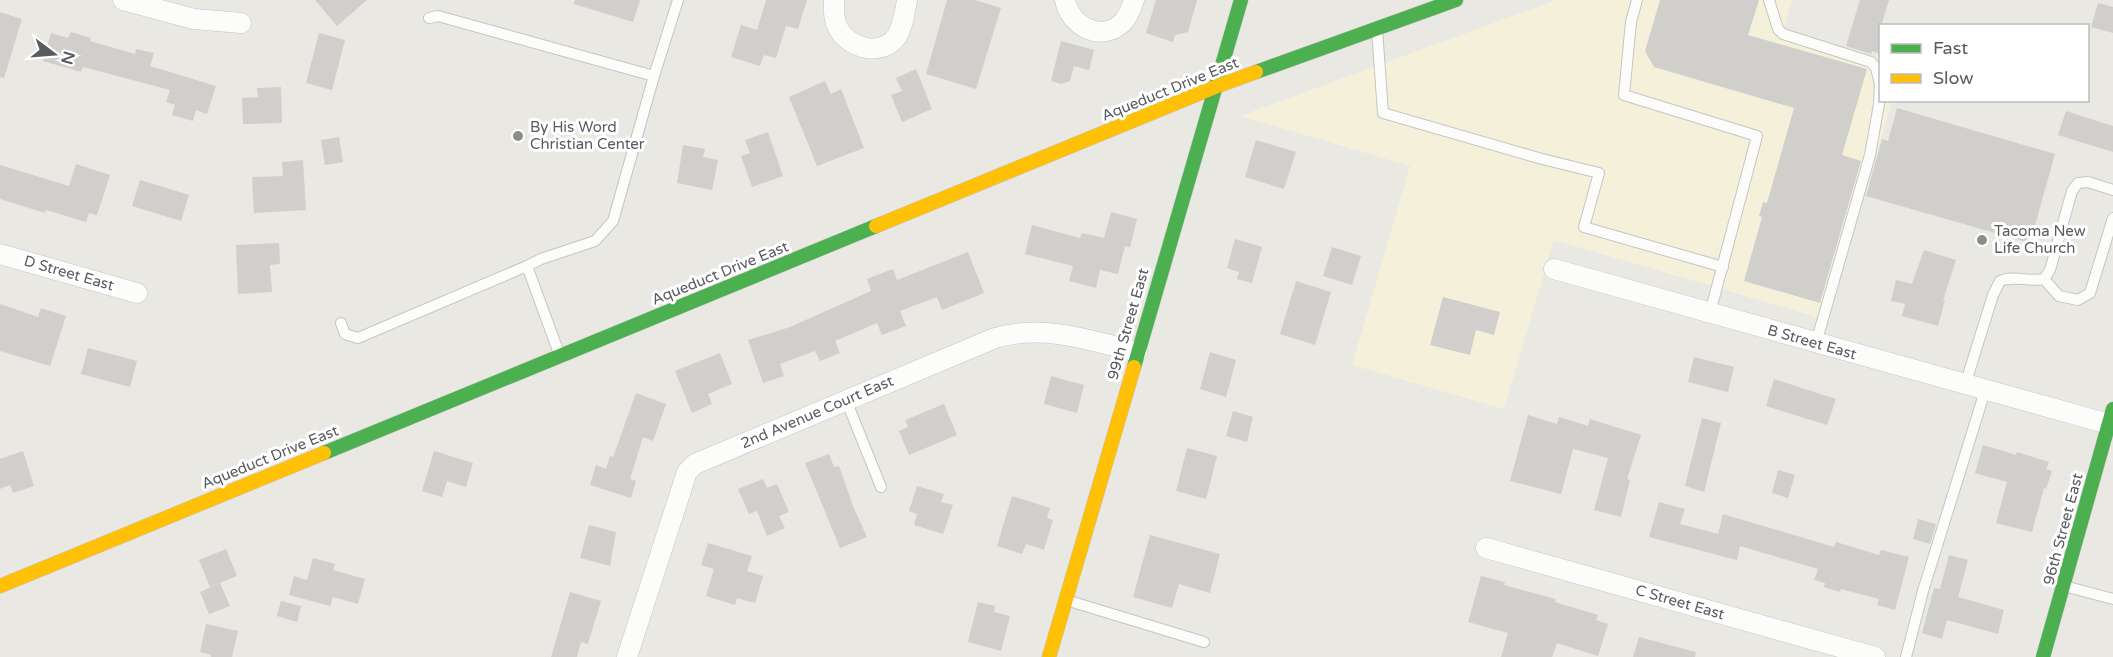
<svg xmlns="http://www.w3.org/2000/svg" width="2113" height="657" font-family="'Varela Round',sans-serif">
  <rect width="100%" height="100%" fill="#e9e8e2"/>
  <path fill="#f5f0d9" d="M1556 0H1792L1784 29 1880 58V100L1892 101 1827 320 1554 240 1504 409 1352 365 1410 166 1240 116Z"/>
  <g fill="#d0cfcc">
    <path d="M315 0H367L337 26Z"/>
    <path d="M575 0H640L633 22 574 4Z"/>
    <path d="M766 0H807L798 29 786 26 776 58 764 55 760 66 731 57 741 25 757 30Z"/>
    <path d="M947 0H975L1001 8 976 89 926 74Z"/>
    <path d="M1156 0H1197L1188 32 1175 35 1173 42 1146 33Z"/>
    <path d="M1660 0H1759L1748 35 1867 69 1842 155 1861 161 1820 303 1744 281 1762 217 1759 216 1763 202 1767 203 1794 108 1654 67 1645 51Z"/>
    <path d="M1860 0H1889L1881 26V54L1872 51 1871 54 1846 46Z"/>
    <path d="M2098 3 2113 7V33L2091 27Z"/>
    <path d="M0 12 22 19 4 78 0 77Z"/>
    <path d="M71 32 91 38 90 41 135 54 136 49 154 53 150 66 216 86 207 114 196 110 193 121 172 115 175 105 166 102 170 90 83 67 81 72 43 61 51 33 68 38Z"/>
    <path d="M319 33 345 40 332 90 306 83Z"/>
    <path d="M1061 41 1094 50 1089 70 1074 66 1070 81 1061 84 1051 81Z"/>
    <path d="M916 69 932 109 902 122 891 95 902 91 896 78Z"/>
    <path d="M825 81 831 94 841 89 864 148 817 166 789 97Z"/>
    <path d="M281 87 282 123 243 124 242 98 258 97 257 88Z"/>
    <path d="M1897 108 2055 154 2030 243 1866 196 1882 139 1888 141Z"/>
    <path d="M2066 111 2113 126V152L2058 135Z"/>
    <path d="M768 132 783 176 752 187 741 156 750 153 745 140Z"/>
    <path d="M339 137 343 162 325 165 321 140Z"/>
    <path d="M1256 140 1296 152 1284 189 1245 177Z"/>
    <path d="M683 145 705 149 703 157 718 160 712 190 677 183Z"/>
    <path d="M303 160 306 210 254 213 252 177 283 176 282 162Z"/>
    <path d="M76 164 110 175 97 215 89 213 86 222 46 210 45 213 0 199V165L69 186Z"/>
    <path d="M140 180 189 195 181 221 132 206Z"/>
    <path d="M1111 212 1137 219 1130 247 1125 246 1118 274 1100 270 1096 288 1069 281 1073 266 1025 254 1032 225 1080 238 1082 233 1104 238Z"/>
    <path d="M1235 239 1262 247 1252 283 1237 279 1239 272 1227 268Z"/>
    <path d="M279 243 280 264 270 265 272 292 238 294 236 245Z"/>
    <path d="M1332 247 1361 256 1352 285 1323 276Z"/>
    <path d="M1924 250 1956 260 1943 300H1945L1938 326 1902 316 1905 304 1891 301 1896 280 1912 284Z"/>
    <path d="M968 252 984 293 942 310 937 297 900 311 906 326 882 335 877 323 835 341 840 353 820 361 815 351 780 364 784 376 763 383 748 340 790 327 871 291 867 279 893 269 897 280Z"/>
    <path d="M1296 281 1331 292 1315 345 1280 334Z"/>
    <path d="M1443 297 1500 312 1494 335 1476 330 1470 355 1430 345Z"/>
    <path d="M0 304 38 317 41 308 66 316 50 366 0 351Z"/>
    <path d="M88 348 137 361 130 387 81 374Z"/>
    <path d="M1210 352 1236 360 1226 397 1200 389Z"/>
    <path d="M720 353 732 384 708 394 712 404 692 413 675 371Z"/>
    <path d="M1694 357 1734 367 1728 392 1688 382Z"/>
    <path d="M1051 376 1084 385 1077 413 1044 404Z"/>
    <path d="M1774 379 1836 399 1827 425 1766 406Z"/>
    <path d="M636 393 666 404 653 441 643 437 630 479 636 481 631 498 590 485 596 465 606 469 610 456 613 457Z"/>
    <path d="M944 404 957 435 909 455 899 431 908 427 905 420Z"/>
    <path d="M1233 411 1253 417 1247 442 1226 436Z"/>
    <path d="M1528 415 1557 424 1559 417 1588 426 1590 419 1641 435 1627 479 1630 480 1621 517 1594 510 1608 458 1573 449 1561 494 1510 481Z"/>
    <path d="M1702 418 1721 423 1704 492 1685 486Z"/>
    <path d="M1983 445 2016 455 2017 452 2049 462 2046 469 2052 471 2046 489 2044 488 2032 532 1996 523 2007 482 1975 473Z"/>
    <path d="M1187 448 1217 456 1206 499 1176 491Z"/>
    <path d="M23 451 34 486 13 493 10 485 0 489V459Z"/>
    <path d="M434 451 473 463 466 487 447 481 442 497 422 491Z"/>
    <path d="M829 454 834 467 839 466 853 506 867 537 840 548 805 463Z"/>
    <path d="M1778 470 1795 475 1788 498 1772 493Z"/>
    <path d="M763 479 767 488 777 484 789 512 779 516 785 528 767 536 757 511 749 514 738 489Z"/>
    <path d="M917 486 944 494 941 502 953 505 943 534 914 525 917 514 909 511Z"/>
    <path d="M1012 496 1050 508 1047 518 1053 520 1044 550 1026 544 1022 554 997 546Z"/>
    <path d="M1659 502 1685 509 1680 524 1718 534 1723 514 1834 547 1836 542 1879 555 1881 550 1909 557 1895 610 1877 605 1879 599 1841 589 1840 592 1824 587 1825 583 1814 580 1818 569 1740 546 1737 560 1649 537Z"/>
    <path d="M1918 519 1936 524 1930 544 1913 539Z"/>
    <path d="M589 525 616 532 610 566 580 558Z"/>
    <path d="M1150 535 1220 554 1210 593 1179 584 1172 608 1133 597Z"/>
    <path d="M708 543 752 556 747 571 763 576 755 603 737 598 735 605 706 596 714 569 701 565Z"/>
    <path d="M226 549 237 576 210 587 199 560Z"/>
    <path d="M1949 555 1968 560 1958 597 2004 610 1998 634 1947 620 1942 639 1922 633 1934 588 1940 589Z"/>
    <path d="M313 558 335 564 333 570 365 579 358 604 333 597 330 606 289 595 294 576 307 580Z"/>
    <path d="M1481 576 1505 582 1504 585 1556 599 1555 602 1598 615 1596 620 1608 624 1598 656 1557 643 1552 657H1501L1508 633 1468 622Z"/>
    <path d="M220 583 230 606 209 614 200 592Z"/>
    <path d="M570 592 601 601 588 644 581 642 577 657H551Z"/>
    <path d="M281 601 301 606 297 622 277 616Z"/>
    <path d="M978 602 995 606 994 612 1010 616 1001 651 968 642Z"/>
    <path d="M206 624 238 631 232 657H211V655L200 652Z"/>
    <path d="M1639 637 1696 652 1695 657H1633Z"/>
  </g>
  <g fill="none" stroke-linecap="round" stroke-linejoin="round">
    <defs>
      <g id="lane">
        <path d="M1637 0 1631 22 1624 95 1757 136 1710 313"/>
        <path d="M1769 0 1778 29 1783 34 1871 62 1876 68 1880 84 1879 104 1870 155 1816 343"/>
        <path d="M429 18 438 16 654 76 613 221 595 241 541 259 527 266 560 356"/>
        <path d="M1377 29 1383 113 1542 159 1599 173 1584 227 1723 267"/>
        <path d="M654 76 678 0"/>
        <path d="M2044 279 2059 296 2078 300 2090 293 2113 218"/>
        <path d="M341 323 345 334 358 338 527 266"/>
        <path d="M1965 385 1993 295 2000 281C2014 275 2028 282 2044 279L2050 270 2072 191 2078 183 2088 182 2113 190"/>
        <path d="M846 400 881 487"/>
        <path d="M2064 586 2113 599"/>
        <path d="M1066 600 1204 642"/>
        <path d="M1906 657 1923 591 1985 391"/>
      </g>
      <g id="street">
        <path d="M123 0 194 19 241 23"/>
        <path d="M834 0C834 10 833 19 838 28 848 48 882 58 897 36 903 26 905 12 907 0"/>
        <path d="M1065 0C1070 27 1102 43 1123 22 1129 16 1131 8 1134 0"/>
        <path d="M0 254 137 293"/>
        <path d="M1554 269 2109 424H2113"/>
        <path d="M1486 548 1875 657"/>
        <path d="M627 657 687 472 695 464 995 338C1043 324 1090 340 1137 352"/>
      </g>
      <g id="fast">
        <path d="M1256 72 1456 0"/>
        <path d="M1134 367 1241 0"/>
        <path d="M324 453 876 226"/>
        <path d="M2043 657 2113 409"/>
      </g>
      <g id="slow">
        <path d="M876 226 1215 87 1256 72"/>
        <path d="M0 586 324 453"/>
        <path d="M1049 657 1134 367"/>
      </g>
    </defs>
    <use href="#lane" stroke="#c5c5c3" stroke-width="12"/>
    <use href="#street" stroke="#c5c5c3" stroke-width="21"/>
    <use href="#fast" stroke="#c5c5c4" stroke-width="15"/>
    <use href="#slow" stroke="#c5c5c4" stroke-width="15"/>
    <use href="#lane" stroke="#fcfcfb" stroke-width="10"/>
    <use href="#street" stroke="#fcfcfb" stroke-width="20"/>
    <use href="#fast" stroke="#4caf50" stroke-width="14"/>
    <use href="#slow" stroke="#ffc107" stroke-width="14"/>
  </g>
  <g fill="#8b8c8e" stroke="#fff" stroke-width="2">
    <circle cx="518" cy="136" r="6"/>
    <circle cx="1982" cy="240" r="6"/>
  </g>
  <g text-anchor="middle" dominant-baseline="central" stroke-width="6" stroke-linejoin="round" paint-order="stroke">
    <g font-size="15" fill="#585b60" stroke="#fff">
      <text transform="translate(1170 89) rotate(-22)">Aqueduct Drive East</text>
      <text transform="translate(69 273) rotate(16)">D Street East</text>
      <text transform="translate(720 273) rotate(-22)">Aqueduct Drive East</text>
      <text transform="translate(1128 324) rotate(-74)">99th Street East</text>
      <text transform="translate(1812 342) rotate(16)">B Street East</text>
      <text transform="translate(817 412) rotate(-23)">2nd Avenue Court East</text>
      <text transform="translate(270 457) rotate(-22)">Aqueduct Drive East</text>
      <text transform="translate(2063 529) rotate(-75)">96th Street East</text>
      <text transform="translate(1680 602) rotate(16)">C Street East</text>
    </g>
    <g font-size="15" fill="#585b60" stroke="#fff" text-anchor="start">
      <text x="530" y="127">By His Word<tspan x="530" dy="17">Christian Center</tspan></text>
      <text x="1994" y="231">Tacoma New<tspan x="1994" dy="17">Life Church</tspan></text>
    </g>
  </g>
  <rect x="1879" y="24" width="210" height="78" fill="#ffffff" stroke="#bcbdbf" stroke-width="1.5"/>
  <rect x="1891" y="44" width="30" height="9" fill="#4caf50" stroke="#bcbdbf" stroke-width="1.5"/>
  <text x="1933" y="54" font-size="18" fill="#585b60">Fast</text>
  <rect x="1891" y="74" width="30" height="9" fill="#ffc107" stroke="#bcbdbf" stroke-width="1.5"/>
  <text x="1933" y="84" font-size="18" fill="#585b60">Slow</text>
  <g transform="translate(54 54) rotate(106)" stroke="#ffffff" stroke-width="4.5" paint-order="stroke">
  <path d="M0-4.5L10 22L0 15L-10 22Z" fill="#585b60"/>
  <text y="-9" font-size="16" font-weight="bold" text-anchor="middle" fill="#585b60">N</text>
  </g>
</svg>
